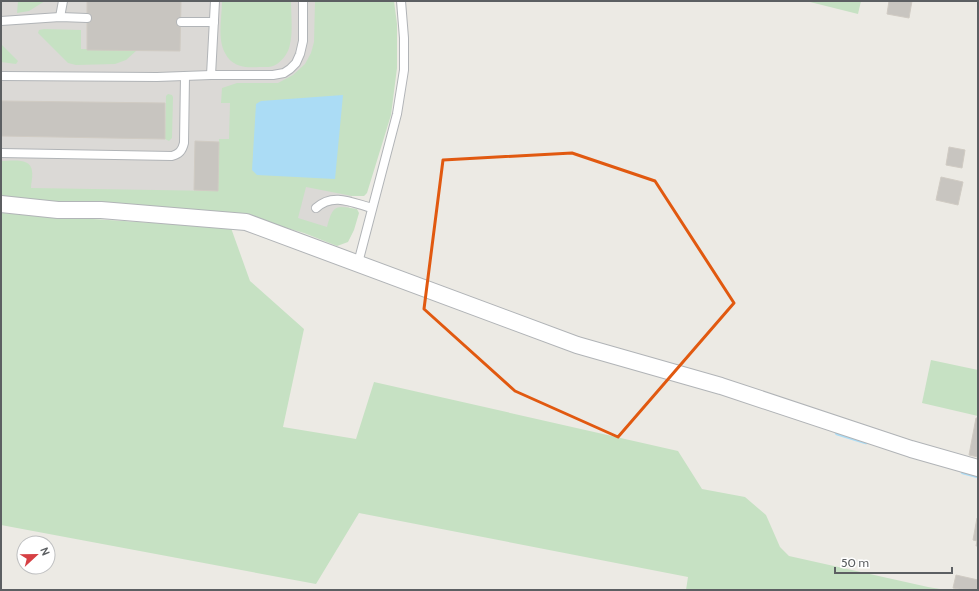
<svg xmlns="http://www.w3.org/2000/svg" width="979" height="591" font-family="Cabin,sans-serif">
  <rect width="100%" height="100%" fill="#eceae4"/>
  <path fill="#dbd9d6" d="M1 1H380L381 4 351 202 349 207 333 233 238 213 1 195Z"/>
  <g fill="#c6e1c3">
    <path d="M18 1H45L29 11 17 13Z"/>
    <path d="M222 1H291C291 14 293 32 290 44 289 52 283 60 277 64 272 68 265 67 259 67 245 68 232 67 225 53 217 38 222 17 222 1Z"/>
    <path d="M315 1H394L397 24V68L391 115 367 193 364 196H352L306 187 298 218 327 227C333 205 335 205 357 209L359 213 354 230 348 242 337 246 304 233 273 224 1 199V161C11 161 31 157 32 171 33 177 31 183 31 188L218 191 219 139H229L230 103H221L222 88 237 83H278L293 75 305 64 311 53 314 42Z"/>
    <path d="M806 1H861L858 14Z"/>
    <path d="M44 29 81 30V49L137 50 126 60 115 64 76 65 68 63 38 33 39 30Z"/>
    <path d="M1 44 18 61 16 64 1 62Z"/>
    <path d="M168 94 172 95 173 97 172 138 169 141 165 139 166 96Z"/>
    <path d="M1 213 231 228 250 281 304 329 283 427 356 439 374 382 678 451 702 489 745 497 766 515 780 547 789 556 928 587 946 590H686L688 577 359 513 316 584 1 525Z"/>
    <path d="M931 360 978 370V416L922 403Z"/>
  </g>
  <path fill="#abdcf5" d="M343 95 335 179 257 175 252 170 256 104 261 101Z"/>
  <g fill="none" stroke-linecap="round" stroke-linejoin="round">
    <g stroke="#abdcf5" stroke-width="4.5">
      <path d="M837 433 866 442"/>
      <path d="M963 472 978 476"/>
    </g>
  </g>
  <g fill="#c8c5c0" stroke="#d0cbc3">
    <path d="M87 1H181L180 51 87 50Z"/>
    <path d="M889 1H912L909 18 887 14Z"/>
    <path d="M1 101 165 103V139L1 136Z"/>
    <path d="M195 141 219 142 218 191 194 190Z"/>
    <path d="M949 147 965 150 962 168 946 165Z"/>
    <path d="M941 177 963 182 958 205 936 200Z"/>
    <path d="M976 418H978V457L969 455Z"/>
    <path d="M977 518H978V546H976L977 541 973 540Z"/>
    <path d="M956 575 978 580 977 590H964L953 588Z"/>
  </g>
  <g fill="none" stroke-linecap="round" stroke-linejoin="round">
    <defs>
      <g id="service">
        <path d="M60 17 63 1"/>
        <path d="M1 21 60 17 87 18"/>
        <path d="M181 22H214"/>
        <path d="M211 75 215 1"/>
        <path d="M1 76 157 77 211 75H273L284 73 290 69 296 63 300 54 303 41V1"/>
        <path d="M1 153 172 156C179 154 182 151 184 143L185 76"/>
        <path d="M316 208C333 192 353 203 372 208"/>
        <path d="M358 263 397 114 404 70V38L401 1"/>
      </g>
      <path id="minor" d="M1 204 58 210H101L246 222 577 345 721 386 911 449 978 468"/>
    </defs>
    <use href="#service" stroke="#b1b4b7" stroke-width="10"/>
    <use href="#minor" stroke="#b1b4b7" stroke-width="18"/>
    <use href="#service" stroke="#fff" stroke-width="8"/>
    <use href="#minor" stroke="#fff" stroke-width="16"/>
  </g>
  <path fill="none" stroke="#e15910" stroke-width="3" stroke-linejoin="round" d="M572 153 655 181 734 303 618 437 515 391 424 309 443 160Z"/>
  <rect width="979" height="591" fill="none" stroke="#5c5f62" stroke-width="4"/>
  <g transform="translate(36 555) rotate(68)"><circle r="19" fill="#ffffff" stroke="#bebfc0"/>
  <path d="M0-3L7 15L0 10L-7 15Z" fill="#d64044"/>
  <text y="-6" font-size="11" font-weight="bold" text-anchor="middle" fill="#5c5f62">N</text>
  </g>
  <path d="M835 567v6h117v-6" fill="none" stroke="#5c5f62" stroke-width="2"/>
  <text x="841" y="567" font-size="12" fill="#5c5f62" stroke="#ffffff" stroke-width="3" paint-order="stroke">50 m</text>
</svg>
